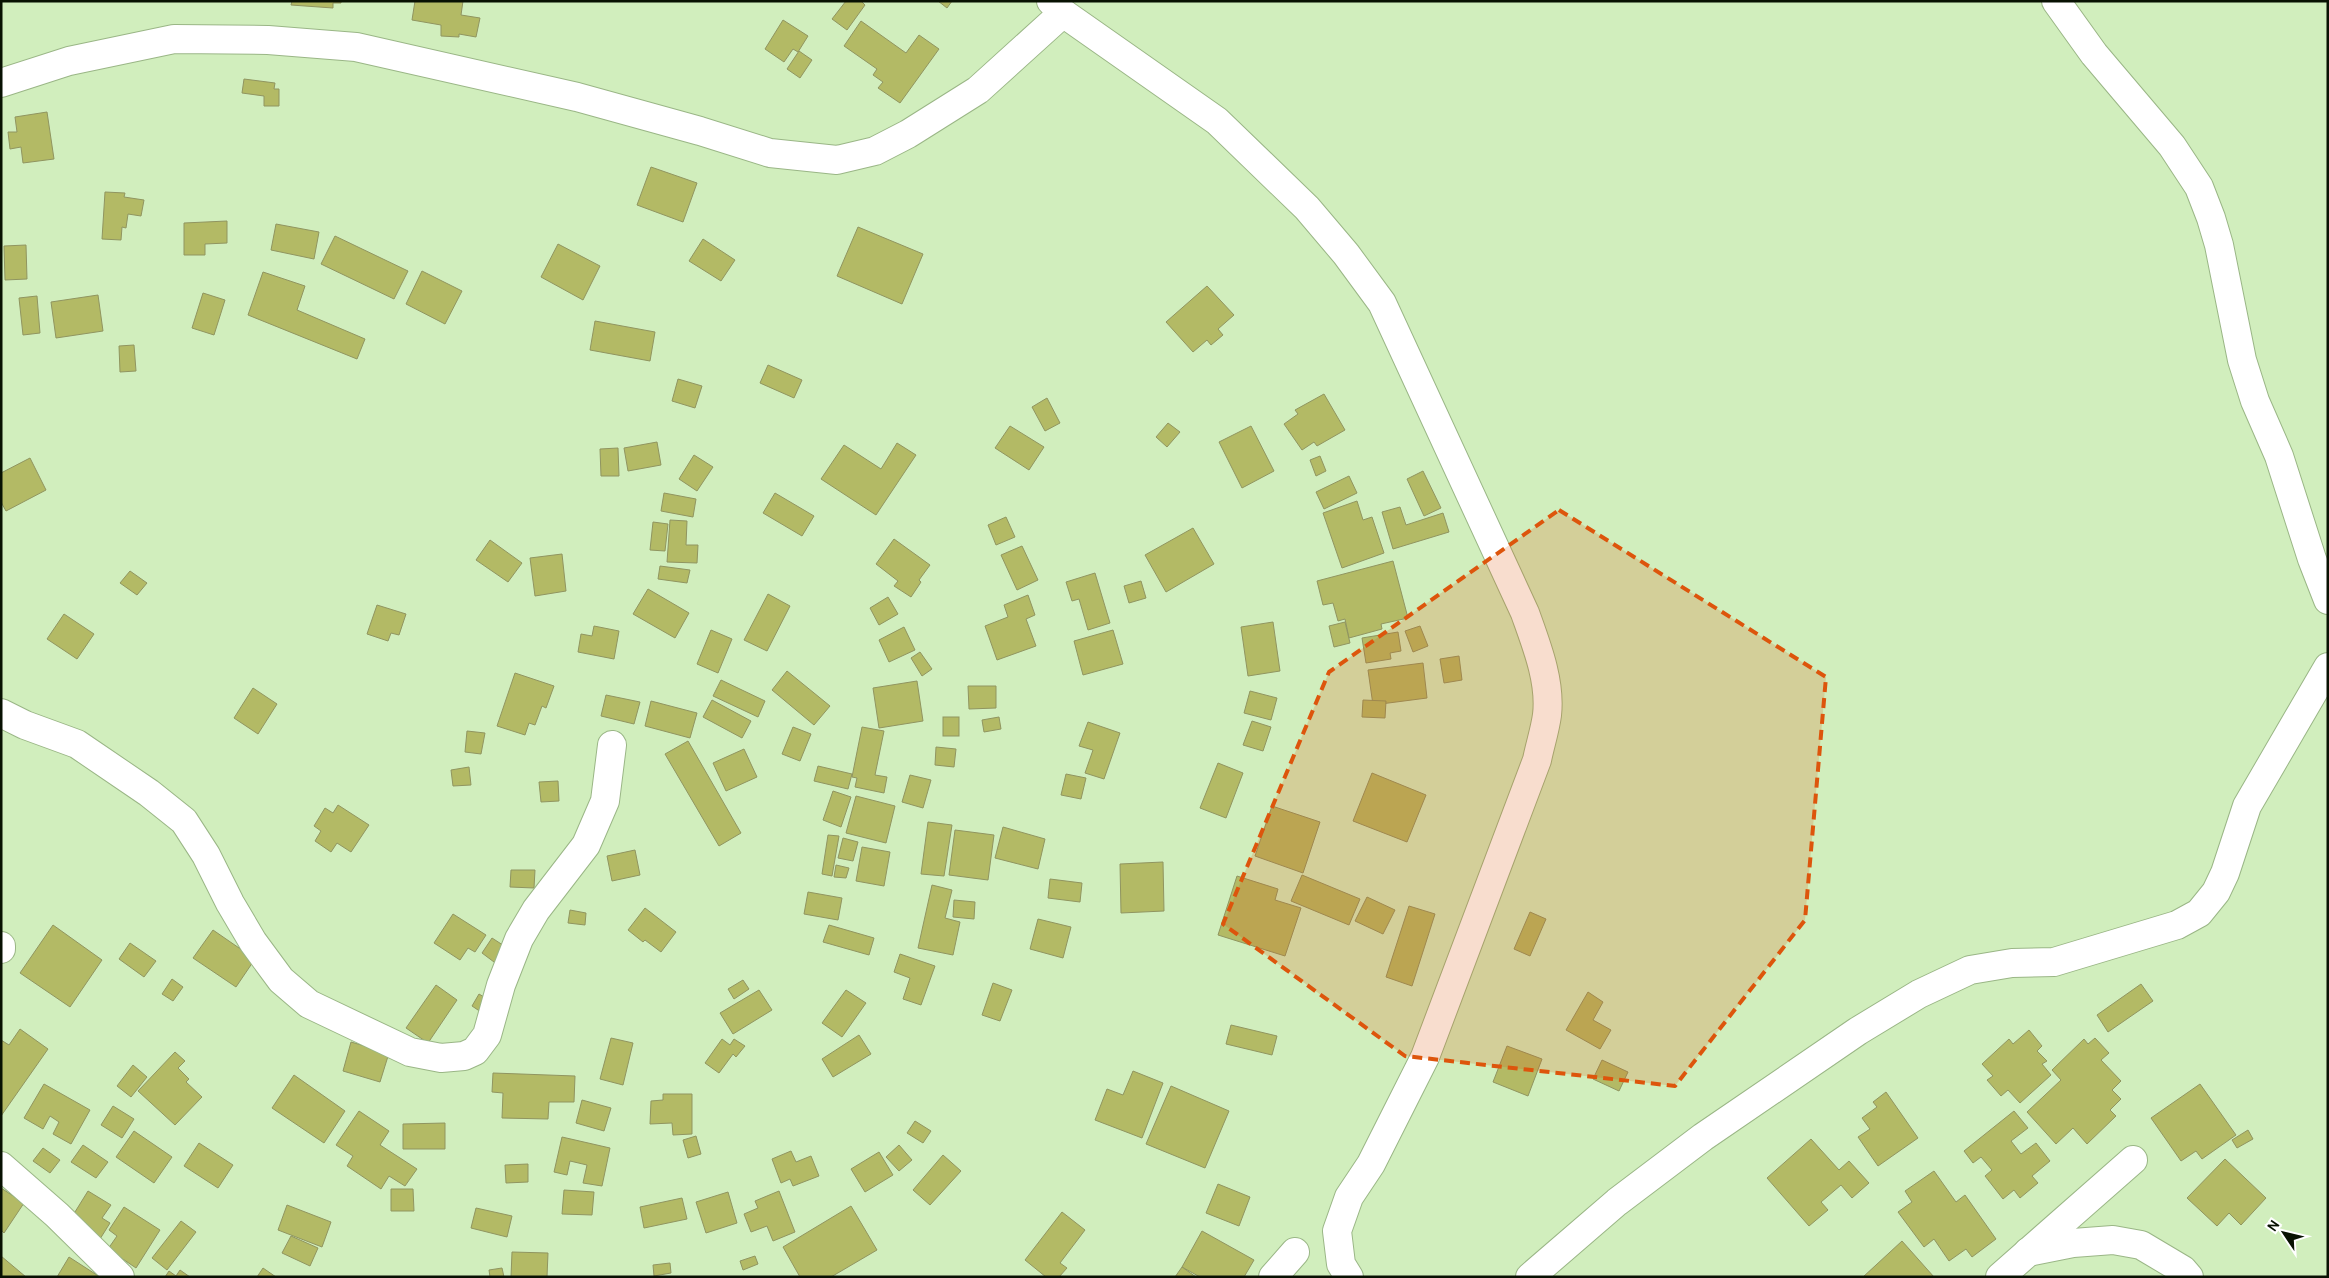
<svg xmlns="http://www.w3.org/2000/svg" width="2329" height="1278" font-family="Cabin,sans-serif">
  <rect width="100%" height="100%" fill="#d1eebd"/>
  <g fill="#b3ba65" stroke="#909560">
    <path d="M292 1H341V3H333V8L291 5Z"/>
    <path d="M415 1H463L461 15 480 18 476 37 459 34V37L441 36V25L412 20Z"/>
    <path d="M846 1H861L865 5 847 30 832 19Z"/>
    <path d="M938 1H952L947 8Z"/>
    <path d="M783 20 808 36 798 52 793 49 784 62 765 49Z"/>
    <path d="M861 21 906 53 919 35 939 49 900 103 878 88 883 82 873 75 877 69 844 46Z"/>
    <path d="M799 51 812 60 800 78 787 69Z"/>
    <path d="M244 79 275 83 274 89H279V106H264V96L242 93Z"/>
    <path d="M47 112 54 159 23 163 21 147 10 149 8 132H17L15 117Z"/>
    <path d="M651 167 697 183 683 222 637 205Z"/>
    <path d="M105 192 125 193 124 197 144 200 141 216 128 214 126 228 122 227 121 240 102 239Z"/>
    <path d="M227 221V243L205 244V255H184V223Z"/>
    <path d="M276 224 319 232 314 259 271 250Z"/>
    <path d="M858 227 923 254 902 304 837 276Z"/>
    <path d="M335 236 408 271 394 299 321 264Z"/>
    <path d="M703 239 735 260 721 281 689 261Z"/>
    <path d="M558 244 600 266 583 300 541 277Z"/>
    <path d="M26 245 27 279 5 280 4 246Z"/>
    <path d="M422 271 462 291 445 324 406 304Z"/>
    <path d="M263 272 305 286 297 310 365 339 357 359 248 315Z"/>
    <path d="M1207 286 1234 315 1218 329 1223 335 1211 345 1207 340 1193 352 1166 322Z"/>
    <path d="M203 293 225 300 214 335 192 328Z"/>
    <path d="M98 295 103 331 56 338 51 302Z"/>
    <path d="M37 296 40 333 23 335 19 298Z"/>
    <path d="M595 321 655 332 650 361 590 350Z"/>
    <path d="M134 345 136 371 120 372 119 346Z"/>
    <path d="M768 365 802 380 794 398 760 383Z"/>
    <path d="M678 379 702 386 695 408 672 401Z"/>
    <path d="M1324 394 1345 430 1317 446 1314 442 1302 450 1284 424 1298 414 1295 410Z"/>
    <path d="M1047 398 1060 423 1045 431 1032 407Z"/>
    <path d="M1168 423 1180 432 1167 447 1156 437Z"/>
    <path d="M1010 426 1044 447 1029 470 995 448Z"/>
    <path d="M1251 426 1274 471 1242 488 1219 442Z"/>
    <path d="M657 442 661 465 628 471 624 448Z"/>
    <path d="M897 443 916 455 876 515 821 479 844 445 881 469Z"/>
    <path d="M618 448 619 476H601L600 449Z"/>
    <path d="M694 455 713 467 697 491 679 479Z"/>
    <path d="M1320 456 1326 471 1316 476 1310 460Z"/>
    <path d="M30 458 46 490 6 511 1 502V473Z"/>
    <path d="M1423 471 1441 508 1424 516 1407 479Z"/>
    <path d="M1349 476 1357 493 1324 509 1316 492Z"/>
    <path d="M664 493 696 499 693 517 661 511Z"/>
    <path d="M775 493 814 516 802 536 763 513Z"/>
    <path d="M1357 501 1363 520 1372 517 1384 553 1342 568 1323 513Z"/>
    <path d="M1400 507 1406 525 1443 513 1449 532 1393 549 1382 512Z"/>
    <path d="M1006 517 1015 537 996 545 988 525Z"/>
    <path d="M670 520 687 521 686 545H698L697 563 667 562Z"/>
    <path d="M653 522 668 524 665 551 650 550Z"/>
    <path d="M1193 528 1214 564 1166 592 1145 555Z"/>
    <path d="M894 539 930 565 919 580 921 582 911 597 894 586 898 581 876 564Z"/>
    <path d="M490 540 522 563 508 582 476 560Z"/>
    <path d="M1022 546 1038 580 1017 590 1001 555Z"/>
    <path d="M562 554 566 591 535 596 530 558Z"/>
    <path d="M1393 561 1408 618 1381 624 1382 629 1349 638 1345 619 1338 621 1333 603 1323 605 1317 581Z"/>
    <path d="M660 566 690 570 687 583 658 579Z"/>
    <path d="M130 571 147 583 137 595 120 583Z"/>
    <path d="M1095 573 1110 623 1088 630 1079 599 1072 601 1066 582Z"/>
    <path d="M1141 581 1146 598 1129 603 1124 586Z"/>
    <path d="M648 589 689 613 675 638 633 614Z"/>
    <path d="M768 594 790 606 767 651 744 640Z"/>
    <path d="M1028 595 1035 615 1026 619 1036 646 997 660 985 626 1008 617 1004 605Z"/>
    <path d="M888 597 898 614 879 625 870 608Z"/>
    <path d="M377 605 406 614 399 635 391 633 388 641 367 634Z"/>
    <path d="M64 614 94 634 77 659 47 639Z"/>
    <path d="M1273 622 1280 671 1248 676 1241 627Z"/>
    <path d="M1345 622 1350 643 1334 647 1329 626Z"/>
    <path d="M594 626 619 631 614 659 578 652 581 634 592 636Z"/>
    <path d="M1420 626 1428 646 1413 652 1405 631Z"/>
    <path d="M904 627 915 650 889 662 879 640Z"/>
    <path d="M711 630 732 639 718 673 697 664Z"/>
    <path d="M1113 630 1123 664 1083 675 1074 641Z"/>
    <path d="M1398 632 1401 651 1390 653 1391 659 1366 663 1362 638Z"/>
    <path d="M920 652 932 669 922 676 911 658Z"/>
    <path d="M1459 656 1462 680 1444 683 1440 659Z"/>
    <path d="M1423 663 1427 698 1373 705 1368 670Z"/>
    <path d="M787 671 830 706 814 725 772 690Z"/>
    <path d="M515 673 554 686 546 708 542 706 535 725 529 723 525 735 497 726Z"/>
    <path d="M721 680 765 701 758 717 713 696Z"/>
    <path d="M917 681 923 721 879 728 873 688Z"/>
    <path d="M968 686H996V708L969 709Z"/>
    <path d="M253 688 277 704 258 734 234 718Z"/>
    <path d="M1250 691 1277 698 1271 720 1244 713Z"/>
    <path d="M606 695 640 702 634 724 601 716Z"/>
    <path d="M712 700 751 721 742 738 703 717Z"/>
    <path d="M1363 700 1386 701 1385 718 1362 717Z"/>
    <path d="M651 701 697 713 690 738 645 726Z"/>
    <rect x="943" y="717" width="16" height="19"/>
    <path d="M999 717 1001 729 984 732 982 720Z"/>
    <path d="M1252 721 1271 727 1263 751 1243 745Z"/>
    <path d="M1088 722 1120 733 1104 779 1085 773 1093 750 1079 746Z"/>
    <path d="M793 727 811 734 800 761 782 754Z"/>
    <path d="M862 727 884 731 875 775 887 777 884 793 855 787 857 778 852 777Z"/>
    <path d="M467 731 485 733 481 754 465 752Z"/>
    <path d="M688 741 741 833 719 846 665 754Z"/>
    <path d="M936 747 956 749 954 767 935 765Z"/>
    <path d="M744 749 757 777 726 791 713 763Z"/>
    <path d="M1218 763 1243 773 1226 818 1200 808Z"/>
    <path d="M818 766 852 774 848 789 814 781Z"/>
    <path d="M469 767 471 785 453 786 451 770Z"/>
    <path d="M1372 773 1426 795 1407 842 1353 821Z"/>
    <path d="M1066 774 1086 778 1081 799 1061 795Z"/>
    <path d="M910 775 931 780 923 808 902 802Z"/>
    <path d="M558 781 559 801 541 802 539 782Z"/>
    <path d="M833 791 851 797 841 827 823 820Z"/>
    <path d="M856 796 895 806 886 843 846 833Z"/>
    <path d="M338 805 369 825 351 852 337 843 331 852 315 841 321 831 314 826 325 808 333 813Z"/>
    <path d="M1272 806 1320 822 1303 873 1255 856Z"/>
    <path d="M928 822 952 825 944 876 921 874Z"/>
    <path d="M1003 827 1045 839 1038 869 995 858Z"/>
    <path d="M955 830 994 835 988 880 949 875Z"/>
    <path d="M828 835 839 836 832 876 822 874Z"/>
    <path d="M843 838 858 842 853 861 838 858Z"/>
    <path d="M862 847 890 852 884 886 856 881Z"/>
    <path d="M635 850 640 875 612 881 607 856Z"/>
    <path d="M1163 862 1164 911 1121 913 1120 864Z"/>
    <path d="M836 865 849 868 846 878 834 877Z"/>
    <path d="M511 870H535L534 888 510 887Z"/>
    <path d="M1302 875 1360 899 1349 925 1291 901Z"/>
    <path d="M1237 876 1278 889 1275 900 1301 908 1285 956 1218 935Z"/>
    <path d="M1050 879 1082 883 1080 902 1048 898Z"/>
    <path d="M932 885 952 890 945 918 960 922 953 955 918 948Z"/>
    <path d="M808 892 842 898 838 920 804 914Z"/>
    <path d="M1367 897 1395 910 1383 934 1355 921Z"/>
    <path d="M954 900 975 902 974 919 953 917Z"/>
    <path d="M1409 906 1435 914 1412 986 1386 977Z"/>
    <path d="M645 908 676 932 661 952 645 940 643 942 628 930Z"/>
    <path d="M570 910 586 913 585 925 568 923Z"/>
    <path d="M1530 912 1546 919 1530 956 1514 949Z"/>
    <path d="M453 914 486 935 475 952 468 948 460 960 434 943Z"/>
    <path d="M1038 919 1071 927 1063 958 1030 949Z"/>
    <path d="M53 925 102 960 70 1007 20 973Z"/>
    <path d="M829 925 874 938 869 955 823 942Z"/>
    <path d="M213 930 255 959 236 987 193 958Z"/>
    <path d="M492 938 509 949 498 965 482 953Z"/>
    <path d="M130 943 156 961 144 977 119 959Z"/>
    <path d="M900 954 935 966 921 1005 903 999 910 978 894 972Z"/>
    <path d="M172 979 183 987 173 1001 162 994Z"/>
    <path d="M743 980 749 989 734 999 728 989Z"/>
    <path d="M993 983 1012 990 1000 1021 982 1015Z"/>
    <path d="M2141 984 2153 1001 2108 1032 2097 1015Z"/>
    <path d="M436 985 457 1000 428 1043 406 1028Z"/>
    <path d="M759 990 772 1010 733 1034 720 1013Z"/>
    <path d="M846 990 866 1003 842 1037 822 1023Z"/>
    <path d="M1588 992 1603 1002 1593 1020 1611 1030 1600 1049 1566 1030Z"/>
    <path d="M479 994 489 1000 481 1012 472 1006Z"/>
    <path d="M1231 1025 1277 1036 1272 1055 1226 1044Z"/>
    <path d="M20 1029 48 1049 1 1116V1040L9 1045Z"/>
    <path d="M2029 1030 2042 1046 2037 1051 2047 1061 2042 1064 2051 1075 2020 1103 2008 1090 2001 1096 1987 1080 1993 1076 1982 1064 2009 1039 2013 1044Z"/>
    <path d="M859 1035 871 1054 833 1077 822 1059Z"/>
    <path d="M611 1038 633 1043 623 1085 600 1079Z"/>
    <path d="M2095 1038 2109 1053 2101 1060 2121 1081 2112 1090 2121 1099 2110 1110 2116 1116 2087 1144 2073 1128 2056 1144 2027 1112 2061 1080 2052 1070 2084 1039 2088 1044Z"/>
    <path d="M722 1039 730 1045 734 1039 745 1046 736 1057 733 1054 719 1073 705 1063Z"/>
    <path d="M351 1042 389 1053 380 1082 343 1071Z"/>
    <path d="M1507 1046 1542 1059 1528 1096 1493 1082Z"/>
    <path d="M175 1052 185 1061 178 1068 189 1079 186 1082 202 1097 175 1125 138 1091Z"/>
    <path d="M1602 1060 1628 1072 1619 1091 1593 1079Z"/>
    <path d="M133 1065 147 1077 131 1097 117 1086Z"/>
    <path d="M1133 1071 1163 1083 1142 1138 1095 1120 1107 1089 1123 1095Z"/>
    <path d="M493 1073 575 1076 574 1102H549L548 1119 502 1118 503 1093 492 1092Z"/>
    <path d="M294 1075 345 1111 324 1143 272 1108Z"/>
    <path d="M44 1084 90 1110 71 1144 53 1134 59 1122 50 1116 43 1129 24 1118Z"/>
    <path d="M2200 1084 2236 1135 2202 1159 2196 1151 2181 1161 2151 1118Z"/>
    <path d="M1171 1086 1229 1111 1205 1168 1146 1144Z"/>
    <path d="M1886 1092 1918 1138 1878 1166 1858 1137 1870 1129 1862 1118 1877 1107 1873 1102Z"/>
    <path d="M663 1094H692V1134L673 1135 672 1123 650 1124 651 1101 663 1100Z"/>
    <path d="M582 1100 611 1108 604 1131 576 1123Z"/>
    <path d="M113 1106 134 1119 122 1138 101 1125Z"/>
    <path d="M359 1111 389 1131 380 1145 417 1169 405 1186 389 1176 381 1189 347 1166 353 1156 336 1145Z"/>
    <path d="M2014 1111 2028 1128 2011 1141 2021 1154 2036 1143 2050 1161 2032 1176 2038 1183 2020 1198 2014 1190 2003 1199 1985 1176 1992 1170 1981 1157 1973 1163 1964 1151Z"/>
    <path d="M915 1121 931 1131 923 1143 907 1133Z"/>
    <path d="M445 1123V1149H403V1124Z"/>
    <path d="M2248 1130 2253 1139 2237 1148 2232 1140Z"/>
    <path d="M134 1131 172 1157 154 1183 116 1157Z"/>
    <path d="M696 1136 701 1154 688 1158 683 1140Z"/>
    <path d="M562 1137 610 1148 602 1186 583 1183 587 1165 570 1161 567 1175 554 1172Z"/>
    <path d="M1811 1139 1839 1170 1849 1161 1869 1183 1852 1198 1841 1185 1821 1202 1828 1210 1809 1226 1767 1178Z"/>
    <path d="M199 1143 233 1165 218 1188 184 1166Z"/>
    <path d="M83 1145 108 1162 96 1178 71 1162Z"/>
    <path d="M899 1145 912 1160 899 1171 886 1157Z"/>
    <path d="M43 1148 60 1160 50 1173 33 1161Z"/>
    <path d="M791 1151 796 1162 811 1156 819 1176 793 1186 790 1179 781 1183 772 1159Z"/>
    <path d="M879 1152 893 1175 865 1192 851 1169Z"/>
    <path d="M943 1155 961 1171 930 1205 913 1190Z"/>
    <path d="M2225 1159 2266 1198 2241 1225 2229 1213 2217 1226 2187 1198Z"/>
    <path d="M528 1164V1182L506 1183 505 1165Z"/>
    <path d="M1934 1171 1956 1202 1965 1195 1996 1239 1972 1257 1966 1249 1949 1261 1934 1239 1924 1247 1898 1212 1912 1202 1905 1191Z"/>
    <path d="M1218 1184 1250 1197 1239 1226 1206 1213Z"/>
    <path d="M1 1188 24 1203 4 1233 1 1230Z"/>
    <path d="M391 1189H413L414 1211H391Z"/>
    <path d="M564 1190 594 1192 592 1215 562 1214Z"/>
    <path d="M88 1191 111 1205 102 1218 110 1223 100 1239 70 1220Z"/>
    <path d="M779 1191 795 1232 773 1241 767 1226 751 1232 744 1214 758 1208 755 1201Z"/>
    <path d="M728 1192 737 1223 706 1233 696 1202Z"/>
    <path d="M682 1198 687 1219 644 1228 640 1207Z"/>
    <path d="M287 1205 331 1222 322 1247 278 1230Z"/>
    <path d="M851 1206 877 1250 831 1277H800L783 1247Z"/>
    <path d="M124 1207 160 1230 136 1268 108 1249 117 1236 109 1230Z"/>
    <path d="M476 1208 512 1216 507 1237 471 1228Z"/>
    <path d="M1062 1212 1085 1230 1060 1263 1067 1268 1059 1277H1046L1025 1260Z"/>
    <path d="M181 1221 196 1232 167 1270 152 1258Z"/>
    <path d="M1202 1231 1254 1260 1244 1277H1200L1182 1267Z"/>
    <path d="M291 1236 318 1248 310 1266 282 1253Z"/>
    <path d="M1902 1241 1934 1277H1863Z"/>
    <path d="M512 1252 548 1253 547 1277H511Z"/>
    <path d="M1 1256 26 1277H1Z"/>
    <path d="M755 1256 758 1264 743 1270 740 1261Z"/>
    <path d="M69 1257 100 1277H57Z"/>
    <path d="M670 1263 671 1273 654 1276 653 1265Z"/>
    <path d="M1182 1267 1196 1277H1175Z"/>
    <path d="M263 1268 276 1277H257Z"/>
    <path d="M502 1268 504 1277H490L489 1270Z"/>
    <path d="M180 1270 190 1277H165L169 1271 176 1276Z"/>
  </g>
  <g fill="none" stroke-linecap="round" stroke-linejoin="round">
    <defs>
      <g id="minor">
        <path d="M1051 1 1063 13 1217 121 1307 208 1346 254 1382 303 1525 613C1536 644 1551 681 1547 715 1545 730 1540 745 1537 760L1425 1057 1371 1164 1349 1197 1337 1231 1341 1264 1349 1277"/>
        <path d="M2056 1 2094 54 2172 146 2199 187 2211 218 2219 245 2242 360 2255 401 2279 456 2312 559 2328 600"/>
        <path d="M1 83 69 61 174 39 268 40 356 47 577 97 700 131 770 153 837 160 875 151 908 134 978 90 1063 13"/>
        <path d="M1 713 25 725 77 744 149 793 184 821 206 855 230 903 253 942 281 980 309 1004 410 1052 441 1058 464 1056 475 1051 487 1035 501 985 519 939 536 910 586 845 605 801 612 745"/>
        <path d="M1 946V949"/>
        <path d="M1 1166 57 1215 120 1277"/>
        <path d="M2028 1252 2073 1243 2113 1240 2141 1245 2183 1270 2189 1277"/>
        <path d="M1273 1277 1295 1252"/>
        <path d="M1530 1277 1617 1202 1703 1137 1858 1031 1919 994 1970 970 2012 963 2054 962 2177 925 2199 913 2216 892 2225 873 2247 806 2328 667"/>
        <path d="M2000 1277 2133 1160"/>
      </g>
    </defs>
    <use href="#minor" stroke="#9ab686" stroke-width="30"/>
    <use href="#minor" stroke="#fff" stroke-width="28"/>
  </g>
  <path fill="#dd550c" fill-opacity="0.2" stroke="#dd550c" stroke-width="4" stroke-dasharray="10 6" stroke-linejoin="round" d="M1559 510 1826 677 1805 920 1675 1086 1405 1056 1223 924 1329 672Z"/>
  <rect width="2329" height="1278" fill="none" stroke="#081102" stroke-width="5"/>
  <g transform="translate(2284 1233) rotate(305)" stroke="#ffffff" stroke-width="4" paint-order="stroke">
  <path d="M0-4L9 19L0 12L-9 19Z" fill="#081102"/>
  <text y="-8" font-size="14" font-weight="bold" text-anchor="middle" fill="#081102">N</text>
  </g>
</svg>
